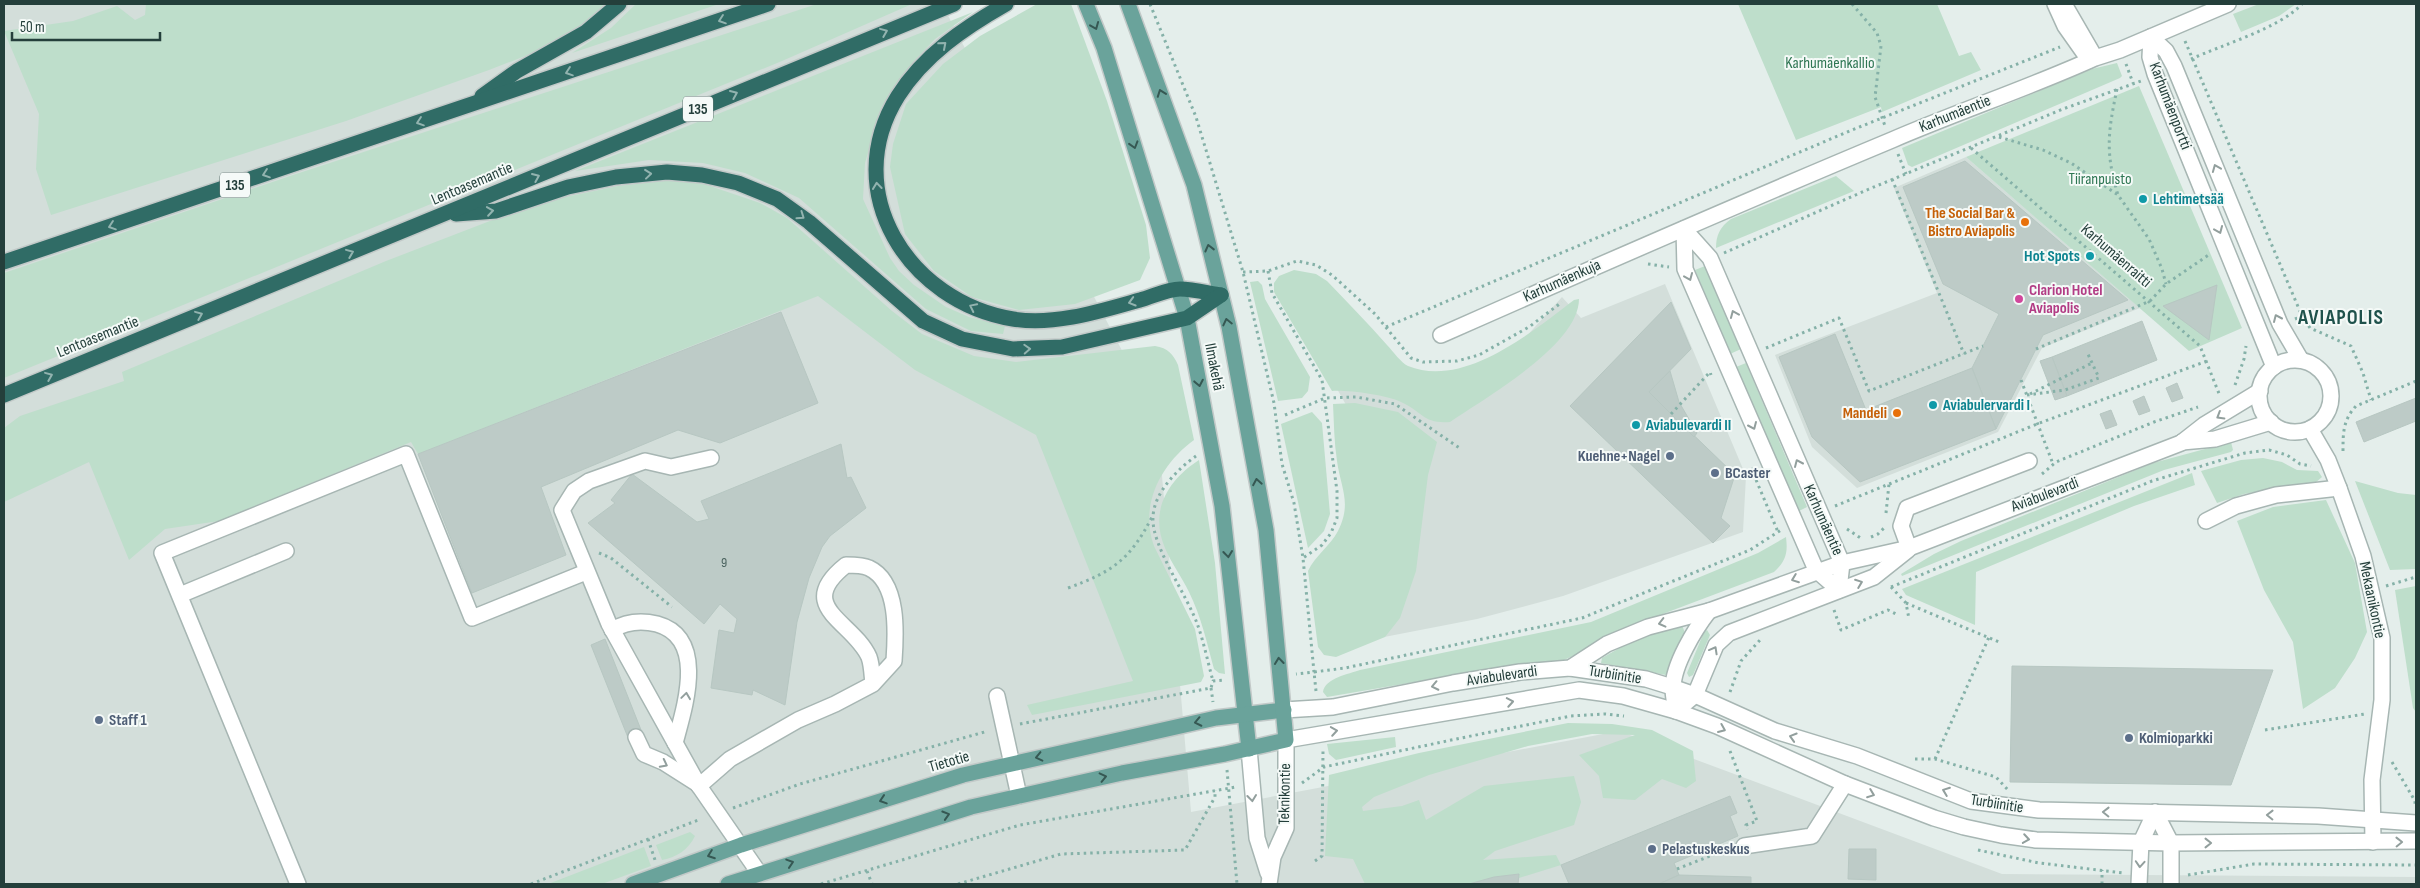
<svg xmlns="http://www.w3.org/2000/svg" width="2420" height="888" font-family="'Sofia Sans Condensed',sans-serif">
  <rect width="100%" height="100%" fill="#e4eeeb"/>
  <g fill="#d3deda">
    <path d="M4 4H942L1157 418 1191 812 1619 731 2002 874 2416 877V884H4Z"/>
    <path d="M1966 157 2140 308 2042 348 1998 432 1857 488 1812 447 1775 355 1937 293 1894 188Z"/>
    <path d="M1665 284 1746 476 1743 532 1563 596 1477 619 1348 644 1350 412 1280 287 1421 383 1513 351 1562 297 1581 318Z"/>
  </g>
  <g fill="#bedecb">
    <path d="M146 4H605L582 25 538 51 489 70 346 121 51 215 36 169 39 114 4 31 73 21 117 6 135 20 145 15Z"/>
    <path d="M636 4H719L572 53 611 28Z"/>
    <path d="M817 4H912L782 61 4 378V273L293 175Z"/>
    <path d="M1037 4H1071L1107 101 1146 225 1150 258 1140 280 1075 304 1019 310 972 297 934 271 905 234 890 167 893 144 906 104 943 64 980 36Z"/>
    <path d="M1738 4H1937L1959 56 1971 52 1981 70 1882 112 1881 107 1796 140Z"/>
    <path d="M2259 4H2296L2279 16 2241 32 2233 14Z"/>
    <path d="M973 12 935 39 914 61 881 108 865 163 863 199 890 258 899 271 914 285 946 307 969 317 1005 326 1003 334 971 331 926 309 799 198 745 173 703 163 649 160 575 171Z"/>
    <path d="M2117 63 2122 76 2120 78 1912 167 1908 165 1902 148 2092 69Z"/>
    <path d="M2139 86 2242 328 2189 351 1966 157Z"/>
    <path d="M1836 176 1854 191 1716 248C1716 235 1720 227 1731 219Z"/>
    <path d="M674 180 704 184 760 203 787 218 892 311 922 334 974 356 1016 362 1155 346C1168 348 1173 354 1178 365L1194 440C1161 464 1139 505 1154 546L1195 629 1204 676 1201 682 1032 715 1027 705 1133 681 1036 435 915 370 818 296 418 454 411 442 219 521 165 529 129 560 89 462 4 502V428L20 416 124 381 122 372 386 261 537 203 618 186Z"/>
    <path d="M1705 266 1741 349 1730 354 1695 270Z"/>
    <path d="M1294 270 1316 274 1327 281C1347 302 1368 323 1387 345 1393 351 1401 363 1408 366 1464 389 1533 331 1574 300L1579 299C1579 345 1485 398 1450 422 1423 424 1423 412 1401 402 1386 395 1349 390 1332 391L1274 292V283L1279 276Z"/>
    <path d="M1258 281 1262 285 1265 299 1310 377 1308 391 1302 398 1278 401 1250 282Z"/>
    <path d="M1746 363 1807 507 1797 512 1736 367Z"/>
    <path d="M1355 403 1398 412 1437 442 1428 475 1416 571 1400 618 1385 637 1336 657 1324 655 1318 647 1308 571C1315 556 1330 546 1338 531 1352 503 1341 489 1337 461 1334 442 1334 423 1333 404Z"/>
    <path d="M1312 412 1322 423 1330 514 1324 531 1308 548 1281 424Z"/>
    <path d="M2231 442 2233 450 2231 452 2164 470 1902 576 1901 574 1934 554 1961 541 2153 463Z"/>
    <path d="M2263 458 2282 462 2297 470 2318 471 2322 477 2315 483 2280 487 2244 494 2217 503 2201 471 2241 460Z"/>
    <path d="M1199 460 1215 563 1225 674 1219 673 1214 669C1207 643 1201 616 1189 592 1182 577 1171 563 1165 548 1149 511 1168 480 1199 460Z"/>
    <path d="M2192 473 2195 485 2134 506 1976 572 1975 625 1906 595 1902 589Z"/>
    <path d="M2355 481 2398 493 2416 495V569L2390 570Z"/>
    <path d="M2326 500 2355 563 2367 632 2355 658 2335 688 2303 709 2293 642 2264 590 2237 521 2273 507Z"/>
    <path d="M1786 537C1788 553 1786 561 1774 572L1607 635 1579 653 1562 661 1520 664 1327 697 1323 692C1325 678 1349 674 1360 670L1591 622 1758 553Z"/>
    <path d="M2416 586V712L2413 708 2395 590Z"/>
    <path d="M1682 625 1685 633 1670 672 1666 675 1601 663 1602 658 1639 637Z"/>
    <path d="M1707 630 1710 635 1693 675 1689 677 1687 673 1704 632Z"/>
    <path d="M1568 723 1612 724 1652 730 1693 751 1696 781 1686 788 1662 779 1635 800 1603 798 1599 776 1579 755 1635 735 1592 734 1528 746 1429 775 1374 797 1362 807 1363 811 1402 806 1419 800 1426 820 1484 786 1574 776 1581 802 1574 825 1495 851 1483 860 1556 855 1561 865 1519 878 1518 874 1494 877 1469 884H1365L1353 859 1325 856 1329 775 1419 753Z"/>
    <path d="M1395 737 1396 747 1336 760 1329 754 1327 744Z"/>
    <path d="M690 832 695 836C688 850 677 857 662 860L656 845Z"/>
    <path d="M644 847 651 866 602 884H548Z"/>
  </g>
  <g fill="#bdcbc7" stroke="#b7c7c2">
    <path d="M1965 161 2128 300 2043 335 1996 429 1972 368 1999 314 1943 284 1903 187Z"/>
    <path d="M2217 285 2209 340 2163 306Z"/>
    <path d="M1671 302 1691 349 1649 392 1735 475 1721 518 1730 526 1713 543 1570 406Z"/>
    <path d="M781 312 818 403 720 443 678 430 541 487 566 555 472 593 418 454Z"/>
    <path d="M2142 321 2157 360 2067 396 2052 357Z"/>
    <path d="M1835 334 1866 410 1972 368 1996 429 1860 482 1812 437 1779 357Z"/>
    <path d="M2052 357 2067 396 2055 400 2040 361Z"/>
    <path d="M1670 371 1679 402 1697 433 1694 437 1649 392Z"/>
    <path d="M2177 383 2183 398 2172 402 2166 388Z"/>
    <path d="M2144 396 2150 411 2139 415 2133 401Z"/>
    <path d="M2416 398V421L2364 442 2356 422Z"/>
    <path d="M2111 410 2117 425 2106 429 2100 414Z"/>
    <path d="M841 444 847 478 851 477 866 508 830 536 822 547 809 578 797 622 785 705 753 690 752 695 711 688 719 630 734 633 737 619 720 604 704 624 588 523 615 503 611 500 632 474 697 522 709 519 701 501Z"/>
    <path d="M605 639 643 735 629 740 591 645Z"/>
    <path d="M2012 666 2273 670 2231 785 2010 782Z"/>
    <path d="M1730 796 1737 813 1730 816 1738 836 1674 863 1679 875 1659 884H1569L1561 865Z"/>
    <path d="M1849 849H1876V880L1848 879Z"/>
    <path d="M1519 874 1518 884H1469L1494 877Z"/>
    <path d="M1679 875 1751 877V884H1659Z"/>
  </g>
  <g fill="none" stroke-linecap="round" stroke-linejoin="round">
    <defs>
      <g id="minor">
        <path d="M2055 4 2065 26 2089 60"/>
        <path d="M2064 4 2093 54"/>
        <path d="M2151 37 2166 51 2174 66 2280 324 2301 360"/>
        <path d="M2151 37 2150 57 2155 74 2274 367"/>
        <path d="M1684 229 1685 269 1816 570 1839 590"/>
        <path d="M1684 229 1710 258 1842 563 1839 590"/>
        <path d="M1441 335C1590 269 1741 203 1892 140 1959 111 2029 88 2095 58L2120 50 2228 4"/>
        <circle cx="2295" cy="396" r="36"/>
        <path d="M2310 429 2328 460 2339 488 2363 556 2382 638V700L2372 780 2373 842"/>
        <path d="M2182 442 2215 439 2271 422"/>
        <path d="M711 458 671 467 645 461 589 481 574 491 562 510 609 624 699 786 759 873"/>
        <path d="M2206 521 2236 506 2276 495 2339 488"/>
        <path d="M1909 548 1901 526 1907 508 2029 461"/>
        <path d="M180 595 286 551"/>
        <path d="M612 630C627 621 641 620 657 624 708 638 684 709 675 743"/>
        <path d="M1570 668 1646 679 1672 687 1695 695 1775 731 1857 756 1971 801 2039 810 2318 816 2416 823"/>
        <path d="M997 696 1019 796"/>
        <path d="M1284 710 1333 707 1453 683 1520 672 1570 668 1607 644 1648 627 1709 611 1842 563 1909 548 2181 443 2204 425 2260 391"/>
        <path d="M1676 711 1695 695 1716 645 1729 633 1874 577 1908 550"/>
        <path d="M1676 711C1675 704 1673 696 1673 688 1673 665 1695 629 1709 611"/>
        <path d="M636 737 644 754 663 762 696 783"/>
        <path d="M1249 749 1257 838 1268 873"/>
        <path d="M699 786 730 759 798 720 835 704 873 684 894 661C896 633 899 582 869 568 863 565 853 565 846 565 793 607 853 621 869 657 872 665 872 676 873 684"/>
        <path d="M2155 812 2171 843V884"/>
        <path d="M1744 846 1812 836 1845 784"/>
        <path d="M298 884 162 553 406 454 472 618 586 572"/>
        <path d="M1269 884 1273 857 1286 828V740L1579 690 1623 696 1676 711 1717 726 1845 784 1934 818 1964 827 2001 835 2036 840 2171 843 2416 841"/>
        <path d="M2139 884 2141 842 2155 812"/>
      </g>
      <g id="major">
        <path d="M1086 4 1104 48 1187 318 1222 506 1249 749"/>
        <path d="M633 884 741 845 963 775 1216 718 1284 710"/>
        <path d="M728 884 971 807 1122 773 1225 754 1286 740 1266 530 1229 327 1194 185 1128 4"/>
      </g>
      <g id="highway">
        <path d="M1006 4C964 28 924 55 898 96 838 192 909 302 1013 319 1054 326 1101 311 1140 300 1152 297 1167 289 1180 289 1193 289 1208 293 1221 295"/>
        <path d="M482 96 517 71 586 32 619 4"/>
        <path d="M456 214 496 211 568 187 616 177 667 172 702 175 738 183 777 199 809 222 923 321 962 339 1013 349 1062 347 1187 318 1221 295"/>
        <path d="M4 262 768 4"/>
        <path d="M4 395 954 4"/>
      </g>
    </defs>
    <use href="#minor" stroke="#a7b6b3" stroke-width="18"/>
    <use href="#major" stroke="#c2c9c8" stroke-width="18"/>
    <use href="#highway" stroke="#c2c9c8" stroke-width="18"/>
    <g stroke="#85b1a8" stroke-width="3" stroke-dasharray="2.5 4" stroke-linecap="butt">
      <path d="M1150 4 1196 117 1243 272 1274 403 1282 464 1294 503 1303 558 1314 672 1296 674"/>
      <path d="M1852 4 1877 33 1881 46 1875 97 1885 126"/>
      <path d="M2185 41 2302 316"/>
      <path d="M2191 59C2222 45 2280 28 2302 4"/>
      <path d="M2126 64 2133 83"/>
      <path d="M2117 89C2108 132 2105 152 2118 195"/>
      <path d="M1999 137 2043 150 2071 163 2118 195 2149 239 2162 269 2166 284"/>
      <path d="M1971 148 2200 346 2220 396"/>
      <path d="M1898 154 1906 174"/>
      <path d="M1892 179 1964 354"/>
      <path d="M1724 253 1869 189 2063 109 2141 81"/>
      <path d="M1648 264 1669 267"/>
      <path d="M1268 271 1272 293 1322 380 1337 491V518L1331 533 1322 545 1303 558"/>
      <path d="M1243 272 1268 271 1297 261 1316 265 1332 275 1375 314 1411 358 1423 362 1457 361 1479 355 1529 327 1562 302"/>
      <path d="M2295 319 2302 316 2310 328 2351 346 2363 373 2371 400"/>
      <path d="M1386 327 1852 130 2060 47"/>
      <path d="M1766 348 1839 318 1869 391 1983 346"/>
      <path d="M2036 349 2150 301 2166 284 2210 254"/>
      <path d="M2021 380 2053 464"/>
      <path d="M2235 385 2244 359 2246 346"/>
      <path d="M2030 394 2092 363"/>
      <path d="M2027 395 2065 390 2099 378 2087 352"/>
      <path d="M1671 414 1710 372 1711 375"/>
      <path d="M1285 415 1325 398 1356 397 1395 404 1461 449"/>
      <path d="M2343 451C2343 433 2343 420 2356 406L2416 381"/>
      <path d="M1196 456C1178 469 1154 492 1153 517 1151 546 1188 596 1198 626 1204 643 1208 663 1213 681"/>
      <path d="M1751 468 1778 532"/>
      <path d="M2042 474 2056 462 2154 422 2198 407"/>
      <path d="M1835 506 2037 424 2207 361"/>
      <path d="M1886 513 1889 484"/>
      <path d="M1847 529 1862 539"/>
      <path d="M1871 537 1878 534 1884 528"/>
      <path d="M599 553 611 558 672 607"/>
      <path d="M2386 586 2416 577"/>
      <path d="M1891 587 2152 481 2245 453 2269 450 2287 455 2300 464 2311 466"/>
      <path d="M1891 587 1906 603 1909 619"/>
      <path d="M1068 588C1112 572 1130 560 1152 517"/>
      <path d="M1906 603 1999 642"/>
      <path d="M1834 610 1841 630 1888 610 1898 615"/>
      <path d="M1211 688 1213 702"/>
      <path d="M1316 691 1314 672 1345 668 1582 618 1750 550 1781 530"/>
      <path d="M1730 692 1741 661 1760 640"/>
      <path d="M1020 724 1211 688 1213 681 1225 680"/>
      <path d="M2265 730 2365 714"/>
      <path d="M1730 751 1757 821 1746 825 1748 829"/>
      <path d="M1915 759H1935L1996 777 2008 790"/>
      <path d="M1935 759 1989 637"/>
      <path d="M2392 762 2415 801V807"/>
      <path d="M1227 770 1237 884"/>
      <path d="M1302 783 1324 767 1461 738 1571 716 1605 714 1624 716"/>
      <path d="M733 808 800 784 988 731"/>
      <path d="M648 839 655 860"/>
      <path d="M1978 850 2039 863 2124 873"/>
      <path d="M1315 861 1322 856 1323 750"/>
      <path d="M1677 869 1728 849"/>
      <path d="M867 871 872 884"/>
      <path d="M2188 875 2254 864 2416 865"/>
      <path d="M531 884 701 819"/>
      <path d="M821 884 1020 825 1236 787"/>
      <path d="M958 884 1061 854 1185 850 1215 797V790"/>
      <path d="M2102 884V870"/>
    </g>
    <use href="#minor" stroke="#fff" stroke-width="15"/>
    <use href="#major" stroke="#6aa39b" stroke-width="15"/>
    <use href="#highway" stroke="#306c66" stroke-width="15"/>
  </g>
  <defs><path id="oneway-chevron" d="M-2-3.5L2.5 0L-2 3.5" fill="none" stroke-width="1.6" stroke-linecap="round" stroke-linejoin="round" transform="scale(1.25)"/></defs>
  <g stroke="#92b3af">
    <use href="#oneway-chevron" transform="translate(722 20) rotate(161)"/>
    <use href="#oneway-chevron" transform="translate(884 32) rotate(-22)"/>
    <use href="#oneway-chevron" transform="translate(943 45) rotate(-41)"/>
    <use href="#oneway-chevron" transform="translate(569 72) rotate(161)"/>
    <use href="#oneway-chevron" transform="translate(734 94) rotate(-23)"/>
    <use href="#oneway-chevron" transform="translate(420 122) rotate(161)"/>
    <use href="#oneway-chevron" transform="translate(266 174) rotate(161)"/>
    <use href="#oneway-chevron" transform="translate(648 174) rotate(-6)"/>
    <use href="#oneway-chevron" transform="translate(536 177) rotate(-23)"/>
    <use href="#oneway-chevron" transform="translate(877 186) rotate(-96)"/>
    <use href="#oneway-chevron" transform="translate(490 211) rotate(-8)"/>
    <use href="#oneway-chevron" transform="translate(801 216) rotate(35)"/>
    <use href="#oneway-chevron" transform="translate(112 226) rotate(161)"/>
    <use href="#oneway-chevron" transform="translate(350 253) rotate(-22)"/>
    <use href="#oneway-chevron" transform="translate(1132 302) rotate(164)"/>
    <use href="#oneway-chevron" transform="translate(973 307) rotate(-154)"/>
    <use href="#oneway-chevron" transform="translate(199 315) rotate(-22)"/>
    <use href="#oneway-chevron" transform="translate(1027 349) rotate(-3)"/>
    <use href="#oneway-chevron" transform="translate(49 376) rotate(-22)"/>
  </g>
  <g stroke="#365853">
    <use href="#oneway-chevron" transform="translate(1095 26) rotate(68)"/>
    <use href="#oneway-chevron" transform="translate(1161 93) rotate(-110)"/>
    <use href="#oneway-chevron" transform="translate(1134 145) rotate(73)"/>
    <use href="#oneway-chevron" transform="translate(1209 248) rotate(-104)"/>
    <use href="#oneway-chevron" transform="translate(1227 322) rotate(-103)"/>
    <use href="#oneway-chevron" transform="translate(1199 383) rotate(79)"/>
    <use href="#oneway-chevron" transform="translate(1257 482) rotate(-100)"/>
    <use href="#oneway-chevron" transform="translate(1228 554) rotate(83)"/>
    <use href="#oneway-chevron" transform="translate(1279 661) rotate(-96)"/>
    <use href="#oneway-chevron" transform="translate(1198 722) rotate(168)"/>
    <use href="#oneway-chevron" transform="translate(1039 757) rotate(167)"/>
    <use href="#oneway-chevron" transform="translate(1103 777) rotate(-13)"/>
    <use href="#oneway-chevron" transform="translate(883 800) rotate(162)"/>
    <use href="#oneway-chevron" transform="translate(946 815) rotate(-17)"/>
    <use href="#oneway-chevron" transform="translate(711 855) rotate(160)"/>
    <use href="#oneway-chevron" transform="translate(790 863) rotate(-18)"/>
  </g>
  <g stroke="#929f9d">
    <use href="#oneway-chevron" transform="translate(2216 168) rotate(-112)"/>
    <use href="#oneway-chevron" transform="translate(2219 230) rotate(67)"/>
    <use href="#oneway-chevron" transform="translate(1689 277) rotate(67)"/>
    <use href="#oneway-chevron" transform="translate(1734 314) rotate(-113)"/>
    <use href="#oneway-chevron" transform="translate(2277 318) rotate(-114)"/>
    <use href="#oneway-chevron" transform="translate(2220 416) rotate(149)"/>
    <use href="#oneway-chevron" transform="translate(1753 426) rotate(66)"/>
    <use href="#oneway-chevron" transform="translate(1798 463) rotate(-114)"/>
    <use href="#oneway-chevron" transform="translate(1795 579) rotate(159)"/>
    <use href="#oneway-chevron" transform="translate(1859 583) rotate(-21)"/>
    <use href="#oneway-chevron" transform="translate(1662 623) rotate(166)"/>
    <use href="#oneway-chevron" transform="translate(1714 650) rotate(-61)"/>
    <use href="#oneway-chevron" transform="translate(1435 686) rotate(168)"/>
    <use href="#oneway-chevron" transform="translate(686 696) rotate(-82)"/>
    <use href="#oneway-chevron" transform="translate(1510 702) rotate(-10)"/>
    <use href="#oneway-chevron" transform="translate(1722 729) rotate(23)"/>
    <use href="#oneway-chevron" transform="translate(1334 731) rotate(-9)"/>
    <use href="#oneway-chevron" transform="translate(1793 737) rotate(-163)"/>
    <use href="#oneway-chevron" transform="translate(664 764) rotate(27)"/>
    <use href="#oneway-chevron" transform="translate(1946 791) rotate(-159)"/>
    <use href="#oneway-chevron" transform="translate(1871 794) rotate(21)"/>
    <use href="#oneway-chevron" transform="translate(1252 798) rotate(83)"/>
    <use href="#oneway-chevron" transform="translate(2106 812) rotate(-179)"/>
    <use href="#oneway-chevron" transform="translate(2270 815) rotate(-179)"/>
    <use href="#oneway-chevron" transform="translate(2026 839) rotate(9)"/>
    <use href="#oneway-chevron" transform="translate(2399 842) rotate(-1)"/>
    <use href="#oneway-chevron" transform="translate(2208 843)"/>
    <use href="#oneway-chevron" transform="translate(2140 864) rotate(94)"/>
  </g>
  <g fill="#0f9aa8" stroke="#f5faf8" stroke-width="2">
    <circle cx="2143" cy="199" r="5"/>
    <circle cx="2090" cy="256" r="5"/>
    <circle cx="1933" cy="405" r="5"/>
    <circle cx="1636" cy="425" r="5"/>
  </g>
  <g fill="#e8710a" stroke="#f5faf8" stroke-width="2">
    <circle cx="2025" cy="222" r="5"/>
    <circle cx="1897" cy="413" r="5"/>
  </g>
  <circle fill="#d1479c" stroke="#f5faf8" stroke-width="2" cx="2019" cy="299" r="5"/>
  <g fill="#5c6f8a" stroke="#f5faf8" stroke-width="2">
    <circle cx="1670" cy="456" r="5"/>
    <circle cx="1715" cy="473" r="5"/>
    <circle cx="99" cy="720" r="5"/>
    <circle cx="2129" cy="738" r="5"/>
    <circle cx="1652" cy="849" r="5"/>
  </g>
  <g text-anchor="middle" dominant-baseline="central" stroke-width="4" stroke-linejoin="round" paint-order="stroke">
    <g font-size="14" fill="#4a625e">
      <text x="724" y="562">9</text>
    </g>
    <g fill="#f5faf8" stroke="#637774" stroke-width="1">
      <rect x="683" y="96.5" width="30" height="25" rx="4"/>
      <rect x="220" y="172.5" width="30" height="25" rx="4"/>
    </g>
    <g font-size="15" font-weight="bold" fill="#243f3b">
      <text x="698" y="109">135</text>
      <text x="235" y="185">135</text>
    </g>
    <g font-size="16" fill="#2e7653" stroke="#f5faf8">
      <text x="1830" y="63">Karhumäenkallio</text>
      <text x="2100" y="179">Tiiranpuisto</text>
    </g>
    <g font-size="16" fill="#243f3b" stroke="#f5faf8">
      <text transform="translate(2170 106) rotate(69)">Karhumäenportti</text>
      <text transform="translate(1955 114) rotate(-22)">Karhumäentie</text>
      <text transform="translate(472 184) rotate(-23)">Lentoasemantie</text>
      <text transform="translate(2116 256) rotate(41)">Karhumäenraitti</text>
      <text transform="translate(1562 281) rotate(-24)">Karhumäenkuja</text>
      <text transform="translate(98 337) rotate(-22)">Lentoasemantie</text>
      <text transform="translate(1214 367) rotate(79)">Ilmakehä</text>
      <text transform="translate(2045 495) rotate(-21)">Aviabulevardi</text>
      <text transform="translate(1823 520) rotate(66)">Karhumäentie</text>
      <text transform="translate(2372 600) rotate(78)">Mekaanikontie</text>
      <text transform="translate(1615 675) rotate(9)">Turbiinitie</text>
      <text transform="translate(1502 676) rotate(-8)">Aviabulevardi</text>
      <text transform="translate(949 762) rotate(-16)">Tietotie</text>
      <text transform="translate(1285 794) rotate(-89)">Teknikontie</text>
      <text transform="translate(1997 804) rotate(9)">Turbiinitie</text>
    </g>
    <g font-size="16" font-weight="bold" fill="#0d838f" stroke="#f5faf8" text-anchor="start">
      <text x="2153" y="199">Lehtimetsää</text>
      <text x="2080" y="256" text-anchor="end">Hot Spots</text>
      <text x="1943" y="405">Aviabulervardi I</text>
      <text x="1646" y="425">Aviabulevardi II</text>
    </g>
    <g font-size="16" font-weight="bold" fill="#c56008" stroke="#f5faf8" text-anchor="end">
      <text x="2015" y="213">The Social Bar &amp;<tspan x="2015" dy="18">Bistro Aviapolis</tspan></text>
      <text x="1887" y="413">Mandeli</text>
    </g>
    <g font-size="16" font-weight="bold" fill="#b23c85" stroke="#f5faf8" text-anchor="start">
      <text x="2029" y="290">Clarion Hotel<tspan x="2029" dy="18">Aviapolis</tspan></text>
    </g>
    <g font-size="16" font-weight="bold" fill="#4e5e75" stroke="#f5faf8" text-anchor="start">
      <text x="1660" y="456" text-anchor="end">Kuehne+Nagel</text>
      <text x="1725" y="473">BCaster</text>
      <text x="109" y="720">Staff 1</text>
      <text x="2139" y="738">Kolmioparkki</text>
      <text x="1662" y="849">Pelastuskeskus</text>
    </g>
    <g font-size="21" font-weight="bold" letter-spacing="1" fill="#1f524c" stroke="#f5faf8">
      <text x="2341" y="317">AVIAPOLIS</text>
    </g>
  </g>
  <rect width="2420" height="888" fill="none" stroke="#243f3b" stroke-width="10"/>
  <path d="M12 32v8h148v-8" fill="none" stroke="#243f3b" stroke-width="2.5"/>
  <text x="20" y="32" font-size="15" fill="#243f3b" stroke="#f5faf8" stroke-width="4" paint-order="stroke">50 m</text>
</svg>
